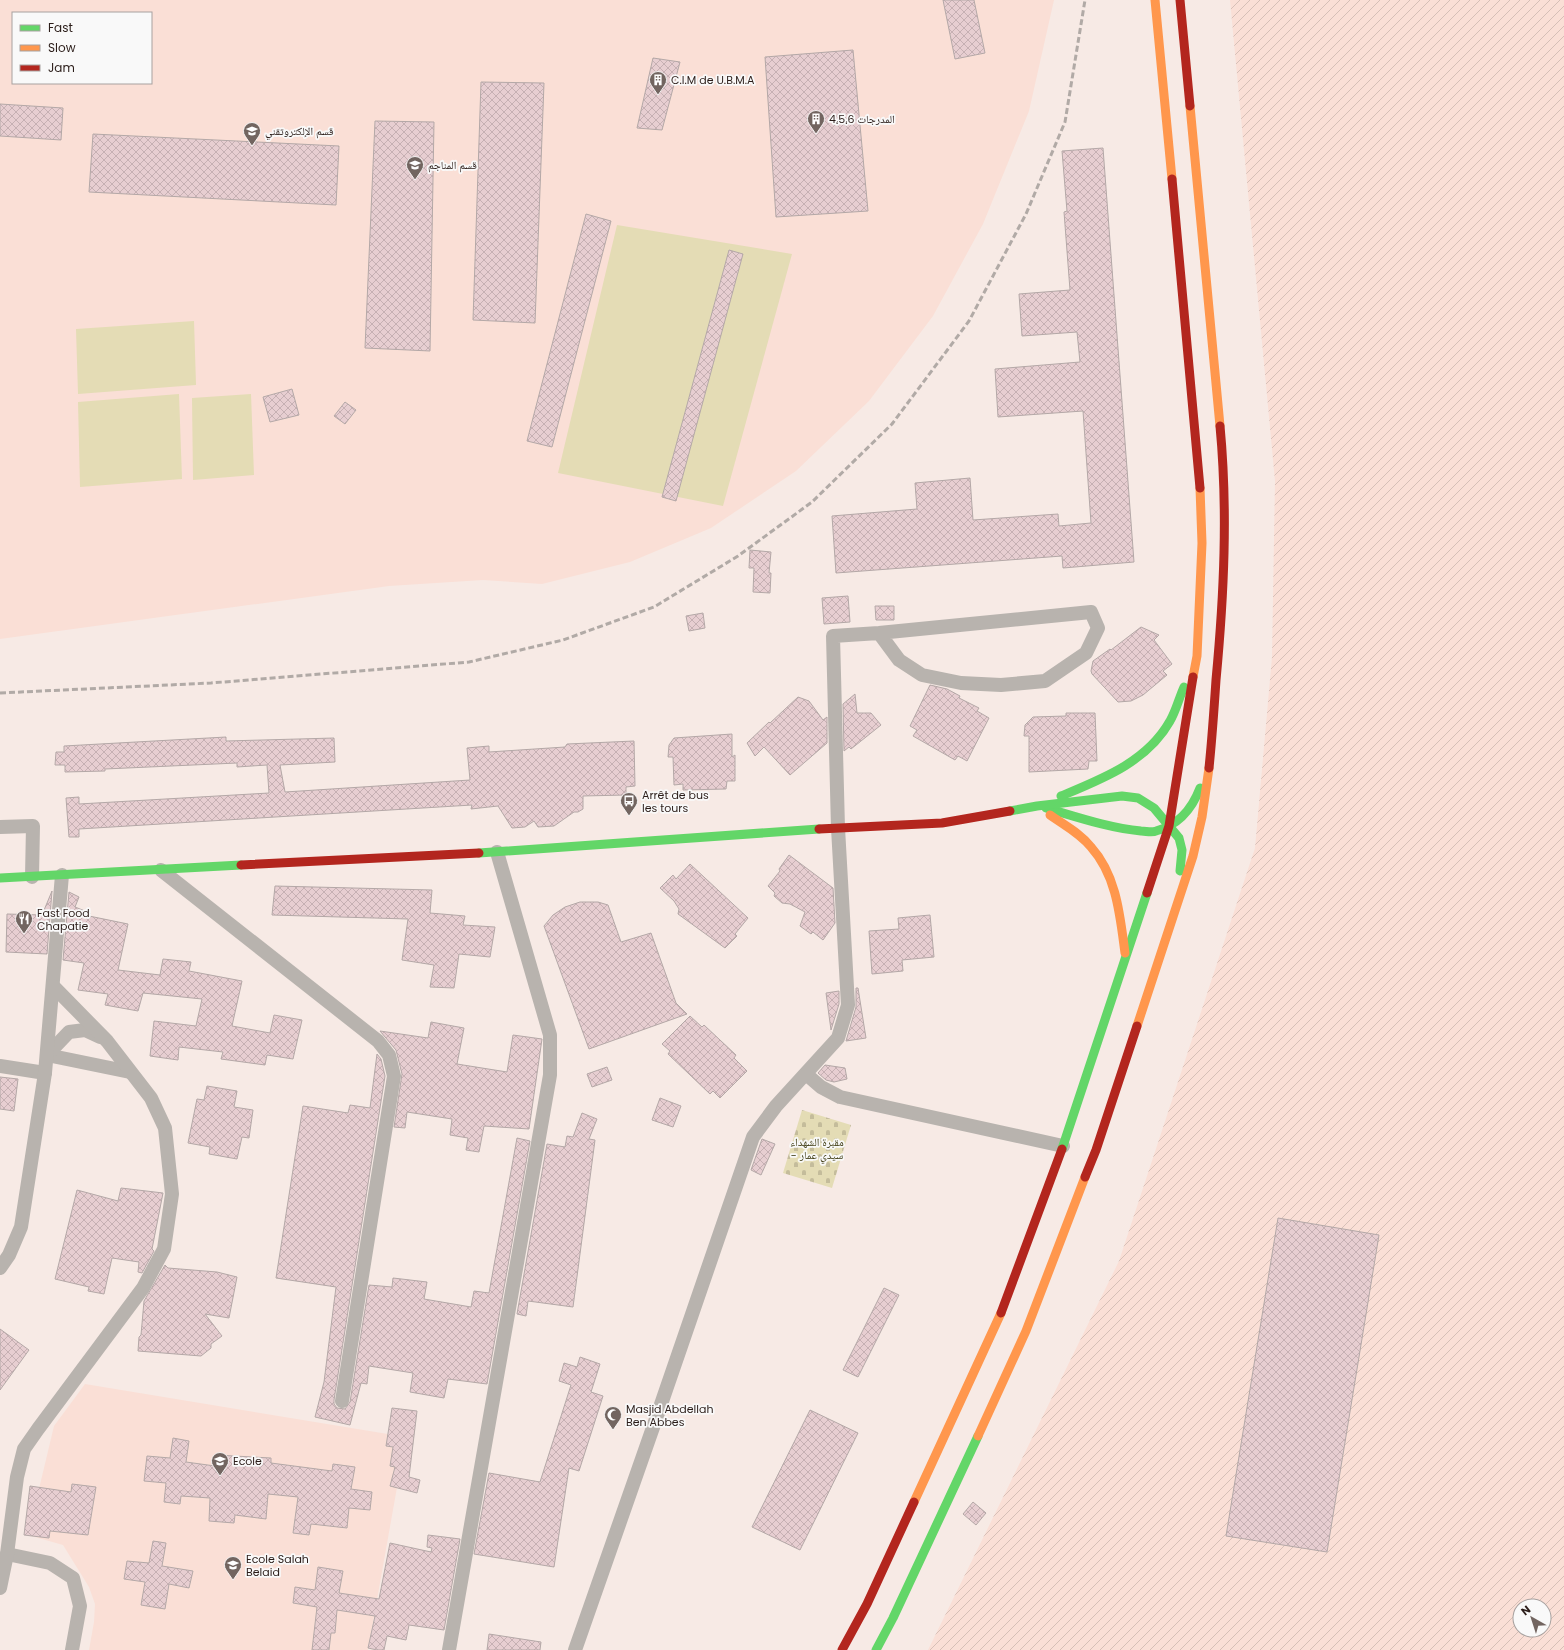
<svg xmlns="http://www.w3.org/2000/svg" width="1564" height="1650" font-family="Poppins,'Noto Naskh Arabic',sans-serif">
  <defs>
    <pattern id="industrial-furrows" width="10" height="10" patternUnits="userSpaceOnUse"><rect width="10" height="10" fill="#fadfd6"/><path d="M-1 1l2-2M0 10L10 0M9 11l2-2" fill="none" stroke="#d6bfb7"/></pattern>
    <pattern id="cemetery-stones" width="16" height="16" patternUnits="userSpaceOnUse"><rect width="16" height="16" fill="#e4dcb5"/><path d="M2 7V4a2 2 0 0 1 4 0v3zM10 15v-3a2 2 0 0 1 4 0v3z" fill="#c4bc9b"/></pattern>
    <pattern id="building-cross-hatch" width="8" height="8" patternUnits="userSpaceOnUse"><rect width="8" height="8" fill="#e7ced1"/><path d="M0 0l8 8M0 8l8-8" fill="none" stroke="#c6b0b3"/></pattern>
  </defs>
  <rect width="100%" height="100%" fill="#f7eae5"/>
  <g fill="#fadfd6" fill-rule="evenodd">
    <path d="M0 0H1054L1029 111 983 224 933 316 869 401 796 471 711 528 630 562 542 584 483 580 389 586 0 639ZM13 13H151V83H13Z"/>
    <path d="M85 1384 406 1437 368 1650H89L94 1622 95 1604 89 1587 63 1545 28 1535 54 1426Z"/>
  </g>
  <path fill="url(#industrial-furrows)" fill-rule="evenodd" d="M1230 0H1564V1650H928L1119 1261 1255 848 1272 657 1275 481ZM1520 1606H1544V1630H1520Z"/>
  <path fill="url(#cemetery-stones)" d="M802 1110 851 1125 832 1188 783 1173Z"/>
  <g fill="#e4dcb5">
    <path d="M617 225 792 254 723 506 558 473Z"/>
    <path d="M194 321 196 385 78 394 76 329Z"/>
    <path d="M179 394 182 479 80 487 78 402Z"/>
    <path d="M251 394 254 475 193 480 192 398Z"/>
  </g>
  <g fill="url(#building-cross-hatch)" stroke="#b4a8a7">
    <path d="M943 0H974L985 53 955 59Z"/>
    <path d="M853 50 868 211 776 217 765 57Z"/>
    <path d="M653 58 680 62 662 130 637 128Z"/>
    <path d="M481 82 544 83 535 323 473 320Z"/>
    <path d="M0 104 63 108 61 140 0 136Z"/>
    <path d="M375 121 434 122 430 351 365 348Z"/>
    <path d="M93 134 339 146 336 205 89 192Z"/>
    <path d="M1103 148 1134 562 1063 568 1062 556 836 573 832 516 917 509 915 483 970 478 973 520 1058 514 1059 526 1091 523 1083 411 998 417 995 369 1080 362 1077 332 1022 336 1019 294 1070 290 1064 212 1067 211 1062 151Z"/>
    <path d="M586 214 611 221 552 447 527 441Z"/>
    <path d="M729 250 743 254 676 501 662 497Z"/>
    <path d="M292 389 299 415 270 422 263 397Z"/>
    <path d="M345 402 356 410 345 424 334 416Z"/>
    <path d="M750 550 771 552 769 573H771L770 593 753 592 754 568H749Z"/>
    <path d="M848 596 850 622 824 624 822 598Z"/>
    <path d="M875 606H894V620H876Z"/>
    <path d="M703 613 705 628 689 631 686 616Z"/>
    <path d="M1141 627 1159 635 1154 640 1172 664 1163 671 1167 675 1143 695 1131 701 1118 702 1092 674 1091 671 1093 661 1110 649 1111 650Z"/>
    <path d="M930 685 947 689 960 696 959 698 979 708 977 711 989 718 967 761 958 756 955 760 913 736 917 730 910 726Z"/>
    <path d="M855 694 857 713H871L881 725 851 749 849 747 844 751 843 704Z"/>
    <path d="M798 697 809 701 823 720 827 717V743L790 775 764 747 755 756 747 743 769 722 770 723Z"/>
    <path d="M1066 713H1095L1097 761H1089L1088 769 1029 772V736H1024L1025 725 1033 717 1066 716Z"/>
    <path d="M732 734V757L735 755V781H727L726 789 683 790V784L674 785 673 757H668L669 745 674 738Z"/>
    <path d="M226 737V741L334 738 335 762 280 765 285 792 470 780 467 748 489 746V752L565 747 567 744 634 741 635 786 626 787V795L583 796V809L578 812H574L554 826 538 827 534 821 525 827 512 828 498 806 471 809 472 805 79 829V837H69L66 798 79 797V804L269 793 267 765 237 767V763L105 769V771L65 772V765H55L56 752H64V746Z"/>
    <path d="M789 855 833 888 835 923 823 940 813 932 811 934 800 926 805 912 790 904 782 903 774 896 775 893 768 886 780 871 779 869Z"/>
    <path d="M690 864 748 918 735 934 737 936 725 948 678 914 679 909 674 901 660 888 673 875 676 879Z"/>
    <path d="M275 886 432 890 430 913 465 916 463 925 495 927 490 957 459 954 454 988 430 987 434 965 402 960 408 919 272 915Z"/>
    <path d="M52 891 47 954 6 952 7 914 42 915Z"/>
    <path d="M69 892 79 897 75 907 90 913 89 916 128 924 118 970 160 975 163 959 191 962 189 971 242 981 232 1026 270 1033 274 1015 302 1020 293 1059 267 1055 265 1065 221 1059 223 1052 179 1047 178 1060 150 1056 154 1021 196 1026 202 999 143 993 138 1011 105 1005 108 994 78 990 84 963 63 960Z"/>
    <path d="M580 902H598L608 905 621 942 651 933 676 1003 687 1014 589 1049 544 926 553 915 565 907Z"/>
    <path d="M930 915 934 957 902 960 903 971 872 974 869 931 899 929 898 918Z"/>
    <path d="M856 988H858L866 1038 846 1041 856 1007Z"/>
    <path d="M839 991V1004L831 1030 826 993Z"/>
    <path d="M690 1016 702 1027 704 1025 736 1055 734 1058 747 1071 720 1098 713 1091 710 1094 668 1054 670 1051 662 1044Z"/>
    <path d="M431 1022 464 1028 457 1064 507 1072 513 1035 542 1039 529 1129 484 1126 479 1152 466 1150 468 1138 450 1135 452 1119 407 1112 405 1128 394 1127 402 1074 396 1050 380 1031 428 1038Z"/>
    <path d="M377 1054 381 1059 385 1076 334 1400V1404L337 1408 345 1409 350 1402 369 1285 392 1287 393 1278 427 1282 424 1299 471 1307 474 1291 489 1293 517 1138 530 1141 487 1384 448 1379 444 1398 410 1392 413 1373 369 1366 367 1384 361 1383 350 1425 315 1417 324 1382 336 1287 276 1278 303 1106 348 1113 350 1105 370 1108Z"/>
    <path d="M825 1065 845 1068 847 1079 834 1082 826 1080 818 1073Z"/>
    <path d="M607 1067 612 1080 592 1087 587 1074Z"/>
    <path d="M0 1077 18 1079 14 1111 0 1109Z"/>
    <path d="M207 1086 237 1091 234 1107 253 1110 249 1138 242 1137 237 1159 209 1154 210 1147 188 1143 197 1099 204 1100Z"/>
    <path d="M660 1098 681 1106 673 1127 652 1120Z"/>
    <path d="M582 1113 597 1119 589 1139 595 1140 573 1307 528 1301 526 1316 517 1314 547 1144 565 1147 567 1136 573 1137Z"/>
    <path d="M762 1139 775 1144 761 1175 751 1170Z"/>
    <path d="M121 1188 163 1193 152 1249 154 1251 142 1273 138 1272 139 1262 112 1258 104 1294 88 1291 89 1287 55 1279 77 1190 118 1201Z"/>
    <path d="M1278 1218 1379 1235 1327 1552 1226 1536Z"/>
    <path d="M165 1265 168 1268 217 1272 237 1277 229 1318 205 1314 222 1336 211 1344V1348L201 1356 138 1351 139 1337 141 1335 144 1301Z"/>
    <path d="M884 1288 899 1295 858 1377 843 1370Z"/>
    <path d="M0 1329 29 1350 0 1390Z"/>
    <path d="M580 1357 600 1364 591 1392 603 1396 579 1471 569 1468 554 1567 474 1554 489 1473 540 1482 571 1385 559 1381 564 1363 577 1367Z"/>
    <path d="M392 1408 417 1411 409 1477 420 1480 417 1493 390 1486 395 1467 390 1466 393 1447 386 1446Z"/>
    <path d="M810 1410 858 1433 800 1550 752 1527Z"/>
    <path d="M173 1438 189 1441 186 1462 215 1466 216 1455 271 1458V1463L332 1471 333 1464 355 1467 351 1489 372 1492 370 1510 349 1508 347 1528 311 1524 309 1535 293 1533 298 1497 268 1494 266 1519 235 1515 234 1523 209 1521 210 1498 181 1496 180 1504 164 1502 166 1483 144 1481 147 1456 170 1458Z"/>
    <path d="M72 1484 96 1487 88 1535 50 1531 49 1538 24 1535 30 1486 71 1492Z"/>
    <path d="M973 1502 986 1513 976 1525 963 1514Z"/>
    <path d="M428 1535 460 1539 444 1630 409 1625 406 1640 387 1636 384 1650H377L368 1648 375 1616 337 1610 335 1633H331L329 1650H312L317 1607 293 1603 295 1587 315 1590 318 1567 343 1571 339 1593 379 1599 390 1543 431 1552 432 1548 427 1547Z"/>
    <path d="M153 1541 166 1543 162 1566 193 1571 189 1588 169 1584 165 1609 141 1605 145 1582 124 1579 127 1561 149 1563Z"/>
    <path d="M489 1634 541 1642 540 1650H487Z"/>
  </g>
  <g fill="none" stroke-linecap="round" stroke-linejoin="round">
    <g stroke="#b8b3ae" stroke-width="14">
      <path d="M0 827 33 826 32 877"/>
      <path d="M161 870 378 1041 389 1055 394 1076 342 1401"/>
      <path d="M47 1055 130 1072"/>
      <path d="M47 1055 69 1032 85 1030 100 1037"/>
      <path d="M0 1066 45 1073"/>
      <path d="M806 1074 821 1087 840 1097 1063 1146"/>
      <path d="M0 1268 9 1255 21 1227 45 1073 62 875"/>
      <path d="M7 1554 50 1563 73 1578 80 1606 72 1650"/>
      <path d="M0 1588 7 1554 17 1477 24 1449 38 1429 143 1288 164 1249 172 1194 165 1128 151 1098 107 1041 53 986"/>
      <path d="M449 1650 550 1075V1035L497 852"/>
      <path d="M575 1650 657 1416 753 1137 776 1106 838 1038 848 1005 838 828 833 636 879 633 1091 612 1098 628 1086 653 1045 681 1001 685 961 683 922 675 899 660 879 633"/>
    </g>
    <g stroke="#63d668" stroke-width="9">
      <path d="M1061 796C1102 779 1147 762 1170 721 1176 711 1179 698 1184 687"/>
      <path d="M1046 808C1077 817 1109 828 1141 831 1146 831 1152 833 1156 831 1179 825 1192 809 1200 788"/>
      <path d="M1010 811 1037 806 1122 796 1138 798 1154 808 1179 838 1182 850 1180 871"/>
      <path d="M479 853 819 829"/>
      <path d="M0 878 241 865"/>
      <path d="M1062 1149 1147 893"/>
      <path d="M876 1650 893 1618 978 1436"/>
    </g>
    <g stroke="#ff974d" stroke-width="9">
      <path d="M1155 0 1172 179"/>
      <path d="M1190 106 1220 426"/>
      <path d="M1193 677 1197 656 1202 543 1200 488"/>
      <path d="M1050 815C1064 825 1080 833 1091 847 1117 876 1120 916 1125 953"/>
      <path d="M1137 1026 1193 856 1202 817 1209 768"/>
      <path d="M978 1436 1026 1331 1085 1177"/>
      <path d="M914 1502 1001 1313"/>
    </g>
    <g stroke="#b3261e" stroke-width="9">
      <path d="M1180 0 1190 106"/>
      <path d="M1172 179 1200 488"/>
      <path d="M1209 768C1212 739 1214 710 1216 680 1224 595 1228 511 1220 426"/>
      <path d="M819 829 942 823 1010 811"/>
      <path d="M241 865 479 853"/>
      <path d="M1147 893 1169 826 1193 677"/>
      <path d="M1085 1177 1096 1150 1137 1026"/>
      <path d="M1001 1313 1062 1149"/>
      <path d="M842 1650 867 1604 914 1502"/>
    </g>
    <path stroke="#b1aaa6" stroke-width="3" stroke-dasharray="6 3" stroke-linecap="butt" d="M0 693 211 683 469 662 563 640 654 607 738 556 812 502 892 424 969 321 1026 214 1065 122 1085 0"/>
  </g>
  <defs>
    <symbol id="building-pin" viewBox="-11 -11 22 30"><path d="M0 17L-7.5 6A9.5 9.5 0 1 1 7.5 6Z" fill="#726560" stroke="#f9f9f9"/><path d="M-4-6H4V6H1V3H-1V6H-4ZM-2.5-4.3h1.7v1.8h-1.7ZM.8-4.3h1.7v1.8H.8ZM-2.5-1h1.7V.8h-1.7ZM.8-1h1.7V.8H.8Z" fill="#fff"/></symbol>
    <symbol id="university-pin" viewBox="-11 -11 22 30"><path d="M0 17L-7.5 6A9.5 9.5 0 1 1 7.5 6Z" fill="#726560" stroke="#f9f9f9"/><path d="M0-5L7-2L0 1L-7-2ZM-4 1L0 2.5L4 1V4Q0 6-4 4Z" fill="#fff"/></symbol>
    <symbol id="bus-pin" viewBox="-11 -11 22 30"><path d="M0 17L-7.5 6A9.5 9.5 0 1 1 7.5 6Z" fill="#726560" stroke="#f9f9f9"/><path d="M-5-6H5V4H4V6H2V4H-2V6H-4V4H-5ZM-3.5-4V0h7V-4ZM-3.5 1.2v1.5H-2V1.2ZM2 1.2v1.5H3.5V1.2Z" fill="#fff"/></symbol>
    <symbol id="restaurant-pin" viewBox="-11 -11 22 30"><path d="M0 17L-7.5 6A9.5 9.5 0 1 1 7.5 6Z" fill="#726560" stroke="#f9f9f9"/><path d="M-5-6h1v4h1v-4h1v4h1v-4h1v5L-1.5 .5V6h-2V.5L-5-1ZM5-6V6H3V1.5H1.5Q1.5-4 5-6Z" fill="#fff"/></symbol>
    <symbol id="mosque-pin" viewBox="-11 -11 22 30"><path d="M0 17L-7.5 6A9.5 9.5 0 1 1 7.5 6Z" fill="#726560" stroke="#f9f9f9"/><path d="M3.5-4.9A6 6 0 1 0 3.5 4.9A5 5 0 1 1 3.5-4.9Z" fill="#fff"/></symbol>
    <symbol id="school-pin" viewBox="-11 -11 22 30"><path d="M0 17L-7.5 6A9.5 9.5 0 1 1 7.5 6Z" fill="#726560" stroke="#f9f9f9"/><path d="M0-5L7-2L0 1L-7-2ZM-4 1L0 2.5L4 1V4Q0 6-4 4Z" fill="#fff"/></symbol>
  </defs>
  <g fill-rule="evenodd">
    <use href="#building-pin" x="648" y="70" width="20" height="27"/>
    <use href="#building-pin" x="806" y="109" width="20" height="27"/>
    <use href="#university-pin" x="242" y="121" width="20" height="27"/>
    <use href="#university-pin" x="405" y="155" width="20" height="27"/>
    <use href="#bus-pin" x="619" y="791" width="20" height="27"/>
    <use href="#restaurant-pin" x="14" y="909" width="20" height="27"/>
    <use href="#mosque-pin" x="603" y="1405" width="20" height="27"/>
    <use href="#school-pin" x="210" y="1451" width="20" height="27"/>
    <use href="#school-pin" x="223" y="1555" width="20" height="27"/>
  </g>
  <g text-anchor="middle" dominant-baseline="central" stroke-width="3.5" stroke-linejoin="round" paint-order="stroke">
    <g font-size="11" fill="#2b1d19" stroke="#f9f9f9" text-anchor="start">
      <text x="671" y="80">C.I.M de U.B.M.A</text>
      <text x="829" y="119">المدرجات 4،5،6</text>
      <text x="265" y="131">قسم الإلكتروتقني</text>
      <text x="428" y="165">قسم المناجم</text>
      <text x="642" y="795">Arrêt de bus<tspan x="642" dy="13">les tours</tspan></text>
      <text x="37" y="913">Fast Food<tspan x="37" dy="13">Chapatie</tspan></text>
      <text x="626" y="1409">Masjid Abdellah<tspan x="626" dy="13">Ben Abbes</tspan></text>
      <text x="233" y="1461">Ecole</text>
      <text x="246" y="1559">Ecole Salah<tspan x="246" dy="13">Belaid</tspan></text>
    </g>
    <g font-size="11" fill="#444119" stroke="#f9f9f9">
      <text x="817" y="1142">مقبرة الشهداء<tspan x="817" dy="13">- سيدي عمار</tspan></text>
    </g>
  </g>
  <rect x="12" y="12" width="140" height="72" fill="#f9f9f9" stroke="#a7a19f"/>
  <rect x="20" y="25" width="20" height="6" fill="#63d668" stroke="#a7a19f"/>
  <text x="48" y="32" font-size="12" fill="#2b1d19">Fast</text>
  <rect x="20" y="45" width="20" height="6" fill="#ff974d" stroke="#a7a19f"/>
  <text x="48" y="52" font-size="12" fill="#2b1d19">Slow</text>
  <rect x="20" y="65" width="20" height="6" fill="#b3261e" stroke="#a7a19f"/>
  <text x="48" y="72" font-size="12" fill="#2b1d19">Jam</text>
  <g transform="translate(1532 1618) rotate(321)"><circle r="19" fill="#f9f9f9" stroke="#a7a19f"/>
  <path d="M0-3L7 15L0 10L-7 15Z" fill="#726560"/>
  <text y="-6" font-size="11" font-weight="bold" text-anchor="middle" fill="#2b1d19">N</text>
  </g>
</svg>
